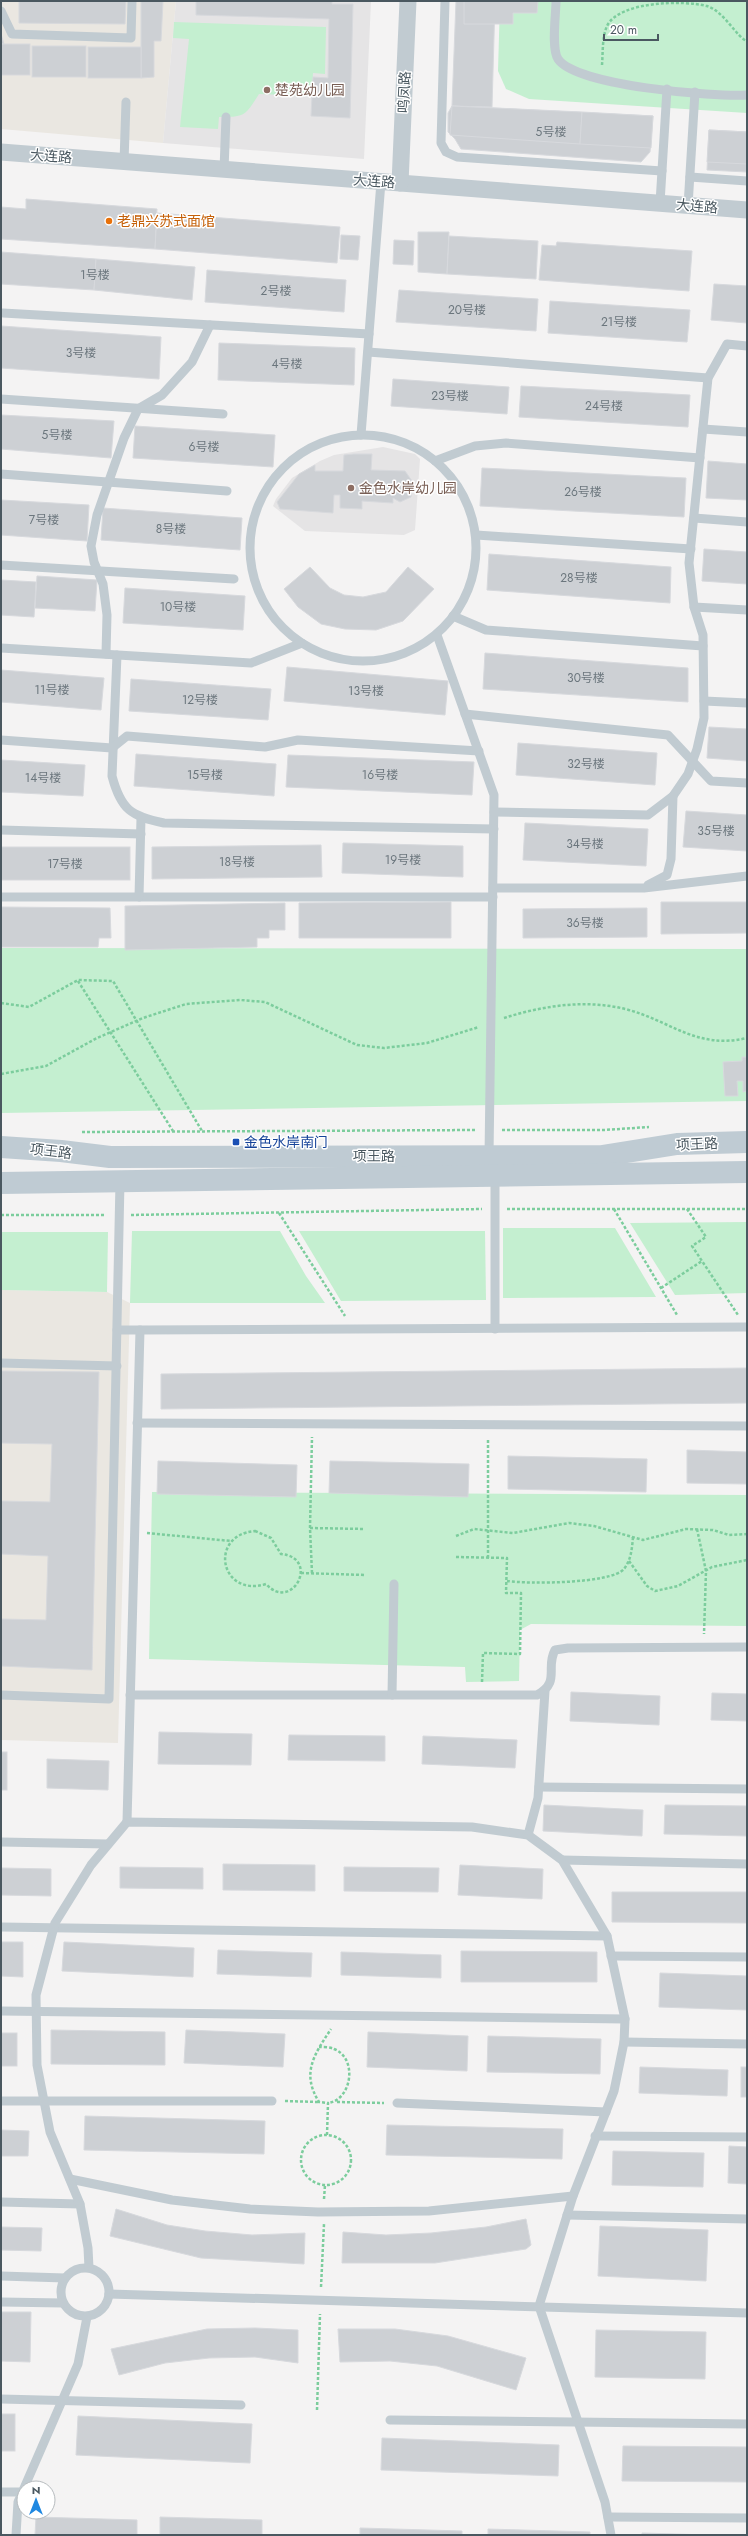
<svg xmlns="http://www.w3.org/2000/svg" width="748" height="2536" font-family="Jost,'Noto Sans SC',sans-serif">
  <rect width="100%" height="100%" fill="#f4f3f3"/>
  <g fill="#eae7e1">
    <path d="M1 1H176L163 143 1 129Z"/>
    <path d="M1 1290 107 1292 130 1303 118 1743 1 1740Z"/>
  </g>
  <g fill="#e5e4e5">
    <path d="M176 1H371L364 159 163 143Z"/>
    <path d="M383 447 415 454 420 459 415 530 404 535 305 531 273 506 276 499 292 478 320 461 334 455Z"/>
  </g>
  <g fill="#c4efd0">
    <path d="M500 1H747V113L529 99 506 89 498 71Z"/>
    <path d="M174 22 326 27 325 74 313 73 312 96 259 94C245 116 245 117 219 117L218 129 180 127 189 39 173 38Z"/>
    <path d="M1 948 747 949V1101L1 1113Z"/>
    <path d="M747 1222V1293L675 1295 630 1223Z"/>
    <path d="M503 1228H615L656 1297 503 1298Z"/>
    <path d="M132 1231H280L306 1276 325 1303H130Z"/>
    <path d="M299 1231H485L486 1300 341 1301Z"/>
    <path d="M1 1232H108L107 1292 1 1290Z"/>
    <path d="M152 1492 747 1495V1626L531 1624 520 1630 519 1681 466 1682 465 1667 149 1659Z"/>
  </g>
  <g fill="#cdd0d4" stroke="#d7d9dd">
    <path d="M19 1H126L125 24 19 23Z"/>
    <path d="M141 1H163L161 41H154V77L141 78Z"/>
    <path d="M196 1H332V4H353L350 118 311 116 313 77 328 78 329 19 196 15Z"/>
    <path d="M456 1H495L492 107 452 106Z"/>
    <path d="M464 1H538L537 13H513V24H464Z"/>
    <path d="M1 34 4 44H1Z"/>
    <rect x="1" y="44" width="29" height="31"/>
    <rect x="32" y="46" width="54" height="31"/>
    <rect x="88" y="47" width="53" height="31"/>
    <path d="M452 106 653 116 650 152 641 162 461 149 455 139 448 132V113Z"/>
    <path d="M452 106 582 112 580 144 450 135Z"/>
    <path d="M582 112 653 116 651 148 580 144Z"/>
    <path d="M709 130 747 132V172L707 170Z"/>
    <path d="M709 130 747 132V164L707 162Z"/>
    <path d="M26 199 157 209 155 249 1 239V207L26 209Z"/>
    <path d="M157 213 340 227 337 263 155 249Z"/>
    <path d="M418 232H449L447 274 418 272Z"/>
    <path d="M341 235 360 236 358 260 340 259Z"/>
    <path d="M449 236 538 241 536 279 447 274Z"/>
    <path d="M394 240 414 241 413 265 393 264Z"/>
    <path d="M557 242 692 251 689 291 539 280 542 245 556 246Z"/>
    <path d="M1 252 96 259 94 290 1 284Z"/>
    <path d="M96 259 195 267 192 300 94 290Z"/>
    <path d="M207 270 346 280 344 312 205 302Z"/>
    <path d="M714 284 747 286V323L711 320Z"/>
    <path d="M399 290 538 299 536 331 396 322Z"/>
    <path d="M550 301 690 310 687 342 548 333Z"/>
    <path d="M1 326 161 337 159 379 1 368Z"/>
    <path d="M219 343 355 348 354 385 218 380Z"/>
    <path d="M393 379 509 387 507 414 391 406Z"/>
    <path d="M521 386 690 395 688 427 519 417Z"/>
    <path d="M1 415 114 421 111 458 1 449Z"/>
    <path d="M135 426 275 435 273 467 133 458Z"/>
    <path d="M354 454H372L371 470 405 471 412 481 411 497 400 502 393 498V503L362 501V509L340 508V495H334L333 513 280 509 277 502 299 474 315 465V471H343L344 455Z"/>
    <path d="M708 461 747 464V500L706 498Z"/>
    <path d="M482 468 686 478 684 517 480 506Z"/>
    <path d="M1 500 89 505 87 541 1 535Z"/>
    <path d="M103 508 242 518 240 550 101 540Z"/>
    <path d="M704 549 747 552V584L702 581Z"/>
    <path d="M489 554 671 567 670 603 487 590Z"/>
    <path d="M310 567 330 588 344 595 363 597 386 592 408 567 434 589 403 621 376 630 345 629 321 624 298 607 284 589Z"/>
    <path d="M37 576 97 580 95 611 35 608Z"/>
    <path d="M1 580 36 582 34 617 1 615Z"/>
    <path d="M125 588 245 596 243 630 123 623Z"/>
    <path d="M485 653 688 668V702L483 689Z"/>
    <path d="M287 667 448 681 445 715 284 701Z"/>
    <path d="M1 670 104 678 101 710 1 702Z"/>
    <path d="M131 679 271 689 268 720 129 711Z"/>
    <path d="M709 727 747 729V761L707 758Z"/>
    <path d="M518 743 657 753 655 785 516 775Z"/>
    <path d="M136 754 276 764 274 796 134 786Z"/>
    <path d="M288 755 474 762 472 795 286 787Z"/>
    <path d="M1 760 85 765 83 796 1 792Z"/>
    <path d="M686 811 747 815V851L683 847Z"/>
    <path d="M525 823 648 829 646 866 523 860Z"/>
    <path d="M343 843 463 846V877L342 873Z"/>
    <path d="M321 845 322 877 152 879V847Z"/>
    <rect x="1" y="847" width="129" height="33"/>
    <path d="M451 902V938H299V903Z"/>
    <path d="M661 902H747V933L661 934Z"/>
    <path d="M285 903V930H269V938H257V947L125 950V906Z"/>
    <path d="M1 907 110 908 111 938H99L98 947H1Z"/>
    <path d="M647 908V937L523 938V909Z"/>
    <path d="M742 1057H747V1091L743 1092V1081H737L738 1096H725L723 1062 742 1061Z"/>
    <path d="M747 1368V1403L161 1409V1374Z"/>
    <path d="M1 1371 99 1372 92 1670 1 1666V1619L46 1620 48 1556 1 1554V1501L50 1502 52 1444 1 1443Z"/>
    <path d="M687 1450 747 1452V1484L687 1483Z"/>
    <path d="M508 1456 647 1459 646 1492 508 1489Z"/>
    <path d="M158 1461 297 1465 296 1497 157 1494Z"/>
    <path d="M330 1461 469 1464 468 1497 329 1493Z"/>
    <path d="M571 1692 660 1696 659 1725 570 1721Z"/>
    <path d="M712 1693 747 1694V1721L711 1720Z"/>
    <path d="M159 1732 252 1734 251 1765 158 1764Z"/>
    <path d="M289 1735 385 1736V1761L288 1760Z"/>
    <path d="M423 1736 517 1740 515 1768 422 1764Z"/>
    <rect x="1" y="1752" width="6" height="38"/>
    <path d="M47 1759 109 1761 108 1790 47 1788Z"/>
    <path d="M544 1805 643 1810 642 1836 543 1831Z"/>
    <path d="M665 1805 747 1806V1836L664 1834Z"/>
    <path d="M223 1864 315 1865V1891L223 1890Z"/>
    <path d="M460 1865 543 1869 542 1899 458 1895Z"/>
    <path d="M120 1867 203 1868V1889L120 1888Z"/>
    <path d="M344 1867 439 1868 438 1892 344 1891Z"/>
    <path d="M1 1868 51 1869V1896L1 1895Z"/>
    <path d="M612 1892H747V1923L612 1922Z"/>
    <path d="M1 1942H23V1977L1 1976Z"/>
    <path d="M64 1942 194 1948 193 1977 62 1971Z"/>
    <path d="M218 1950 312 1953 311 1977 217 1974Z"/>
    <path d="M461 1951 597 1952V1982H461Z"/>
    <path d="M341 1952 441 1955V1978L341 1975Z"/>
    <path d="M660 1973 747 1976V2010L659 2007Z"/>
    <path d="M51 2030 165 2032V2065L51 2064Z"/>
    <path d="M186 2030 285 2034 283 2067 184 2063Z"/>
    <path d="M368 2032 468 2036 467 2071 367 2067Z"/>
    <rect x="1" y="2033" width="16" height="33"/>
    <path d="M488 2036 601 2039 600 2074 487 2072Z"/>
    <path d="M640 2067 728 2070 727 2096 639 2093Z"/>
    <rect x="741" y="2067" width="6" height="30"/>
    <path d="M85 2116 265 2121 264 2154 84 2150Z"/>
    <path d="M387 2125 563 2129 562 2159 386 2155Z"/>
    <path d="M1 2130 29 2131 28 2156H1Z"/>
    <path d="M729 2146 747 2147V2184L728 2183Z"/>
    <path d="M613 2151 704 2153 703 2187 612 2185Z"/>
    <path d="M116 2209 167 2225 205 2231 252 2235 305 2233 304 2264 201 2258 110 2236Z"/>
    <path d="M526 2219 531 2245 526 2249 435 2263H342L343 2232 386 2235 431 2233 486 2227Z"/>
    <path d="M600 2226 708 2230 706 2281 598 2276Z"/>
    <path d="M1 2227 42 2228 41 2251 1 2250Z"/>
    <path d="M1 2312H31L30 2362 1 2361Z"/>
    <path d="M255 2328 298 2330V2363L255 2357 209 2358 165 2363 119 2375 111 2349 207 2329Z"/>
    <path d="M338 2329H395L448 2336 526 2358 516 2390 437 2366 390 2361 340 2362Z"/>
    <path d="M596 2330 706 2332 705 2379 595 2377Z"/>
    <rect x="1" y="2414" width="14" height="37"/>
    <path d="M78 2416 252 2424 250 2463 76 2455Z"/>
    <path d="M382 2438 559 2445 558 2476 381 2470Z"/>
    <path d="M623 2446 747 2447V2482L622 2481Z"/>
    <path d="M36 2517 137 2520V2535H35Z"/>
    <path d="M160 2517 262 2520V2535H160Z"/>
    <path d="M360 2528 462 2531V2535H360Z"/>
    <path d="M488 2529 590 2532V2535H488Z"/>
    <path d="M642 2533 708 2535H642Z"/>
  </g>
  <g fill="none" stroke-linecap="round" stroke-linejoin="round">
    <g stroke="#7ccd9d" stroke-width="2.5" stroke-dasharray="3 2" stroke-linecap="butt">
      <path d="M602 65C603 53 602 37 607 26 619 1 684 0 707 6 724 11 738 39 747 41"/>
      <path d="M78 981 173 1131"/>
      <path d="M1 1003 29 1007 78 980 113 981 202 1131"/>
      <path d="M504 1018C542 1006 585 999 625 1009 670 1020 696 1050 747 1038"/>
      <path d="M1 1074 46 1066 97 1038 143 1018 186 1004 240 1000 265 1002 357 1045 384 1048 427 1043 479 1027"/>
      <path d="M502 1130H604L649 1127"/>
      <path d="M82 1132 477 1130"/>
      <path d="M507 1209H747"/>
      <path d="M614 1209 677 1315"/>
      <path d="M687 1209 706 1237 692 1246 738 1315"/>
      <path d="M279 1213 345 1316"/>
      <path d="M1 1215H106"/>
      <path d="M131 1215 482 1209"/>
      <path d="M661 1288 702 1261"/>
      <path d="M310 1528 365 1529"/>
      <path d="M697 1529 706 1571 704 1634"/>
      <path d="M255 1531 271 1538 281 1554C321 1558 292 1613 266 1584 220 1598 208 1535 255 1531Z"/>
      <path d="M147 1533 231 1541"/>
      <path d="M456 1536 474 1529 513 1533 569 1523 594 1526 643 1540 686 1529 713 1530 729 1535 747 1534"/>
      <path d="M456 1557 507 1558 506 1593H521L520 1654 483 1653 482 1682"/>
      <path d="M488 1558V1438"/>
      <path d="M629 1561 647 1586 655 1591 678 1586 712 1567 747 1560"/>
      <path d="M301 1573 365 1575"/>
      <path d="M312 1573 310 1528 312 1437"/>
      <path d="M507 1581C527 1584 611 1584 624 1569 631 1560 632 1549 633 1537"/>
      <path d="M319 2047C323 2047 330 2047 334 2049 358 2058 352 2100 328 2103"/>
      <path d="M285 2101 319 2102"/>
      <path d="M337 2102 384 2103"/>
      <circle cx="326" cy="2160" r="25"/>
      <path d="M327 2135 328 2103 319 2102C301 2073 314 2055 331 2029"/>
      <path d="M324 2199 325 2185"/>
      <path d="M321 2287 324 2224"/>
      <path d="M317 2410 320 2314"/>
    </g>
    <g stroke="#c1cbd1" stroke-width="9">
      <path d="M445 1 441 143 446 152 457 157 662 171"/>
      <path d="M556 1C556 15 551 48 558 59 576 86 713 97 747 95"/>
      <path d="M1 11 12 34 131 38 132 1"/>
      <path d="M124 162 126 102"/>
      <path d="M224 170 226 117"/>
      <path d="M690 177 747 181"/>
      <path d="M660 203 667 89"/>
      <path d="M688 206 695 92"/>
      <path d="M3 313 369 334"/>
      <path d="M368 352 708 378"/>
      <path d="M1 399 223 414"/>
      <path d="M703 429 747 432"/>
      <circle cx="363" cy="548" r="113"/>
      <path d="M361 435 381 182"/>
      <path d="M435 461 475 446 506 443 700 458"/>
      <path d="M1 474 227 491"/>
      <path d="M694 518 747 522"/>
      <path d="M476 535 691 549"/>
      <path d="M1 565 234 579"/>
      <path d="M694 607 747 610"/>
      <path d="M453 616 486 630 703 646"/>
      <path d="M437 635 494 795 489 1156"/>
      <path d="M1 648 251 663 302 643"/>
      <path d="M106 654 107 615 103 584 94 562 91 546 97 515 124 438 138 409 162 395 192 362 210 325"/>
      <path d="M117 655 112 776C121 810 131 816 164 823L494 829"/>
      <path d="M704 701 747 703"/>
      <path d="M465 714 668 735 711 781 747 783"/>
      <path d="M1 740 112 748 127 736 265 747 298 740 479 751"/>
      <path d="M494 812 648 815 673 796 688 774 697 749 704 718 703 635 694 607 689 563 708 378 727 344 747 346"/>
      <path d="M1 830 141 834"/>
      <path d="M648 885 667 875 671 859 673 796"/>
      <path d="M493 888H644L747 876"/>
      <path d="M1 897H493"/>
      <path d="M139 897 141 818"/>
      <path d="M495 1176V1329"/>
      <path d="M117 1330H140"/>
      <path d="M1 1363 117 1366"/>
      <path d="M137 1423 747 1426"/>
      <path d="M1 1695 109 1699 120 1182"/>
      <path d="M130 1695H537C561 1682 545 1668 555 1650L568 1648 747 1647"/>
      <path d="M392 1695 394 1584"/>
      <path d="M539 1787 747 1789"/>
      <path d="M127 1822 140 1330 747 1327"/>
      <path d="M528 1835 538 1798 545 1691"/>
      <path d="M1 1842 108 1844"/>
      <path d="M562 1860 747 1864"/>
      <path d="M1 1927 607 1936"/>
      <path d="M611 1956 747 1957"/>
      <path d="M1 2011 625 2019"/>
      <path d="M624 2042 747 2044"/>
      <path d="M1 2101H272"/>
      <path d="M397 2103 606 2112"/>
      <path d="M595 2136 747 2137"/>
      <path d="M70 2179 172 2200 250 2209 318 2212 429 2211 573 2196"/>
      <path d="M1 2202 80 2204"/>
      <path d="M567 2215 747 2219"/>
      <circle cx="85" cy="2292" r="24"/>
      <path d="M89 2268 88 2248 80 2204 50 2132 44 2101 37 2065 36 1995 55 1923 91 1865 127 1822 472 1827 528 1835 562 1860 607 1936 625 2019 624 2042 614 2091 573 2196 539 2306 605 2502 611 2535"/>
      <path d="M1 2276 65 2278"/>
      <path d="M109 2294 747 2313"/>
      <path d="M1 2302 63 2303"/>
      <path d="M1 2399 241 2405"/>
      <path d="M390 2420 747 2424"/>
      <path d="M1 2492H22"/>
      <path d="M608 2517 747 2518"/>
      <path d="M16 2535 18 2502 78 2364 87 2317"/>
    </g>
    <g stroke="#c1cbd1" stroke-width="17">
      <path d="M1 152 747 210"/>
      <path d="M400 183 408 1"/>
    </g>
    <g stroke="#bfcbd3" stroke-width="22">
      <path d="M1 1147 61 1151 110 1157 602 1156 677 1144 747 1142"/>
      <path d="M1 1183 747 1172"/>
    </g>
  </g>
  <g fill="#8d6e63" stroke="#fff" stroke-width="1.5">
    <circle cx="267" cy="90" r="4"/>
    <circle cx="351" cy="488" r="4"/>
  </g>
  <circle fill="#e8710a" stroke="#fff" stroke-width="1.5" cx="109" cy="221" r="4"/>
  <rect fill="#1a4fb4" stroke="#fff" stroke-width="1.5" x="232" y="1138" width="8" height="8" rx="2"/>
  <g text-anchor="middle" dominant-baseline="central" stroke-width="3" stroke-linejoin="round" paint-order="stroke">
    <g font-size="12" fill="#6b767d">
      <text x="551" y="132">5号楼</text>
      <text x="95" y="275">1号楼</text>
      <text x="276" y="291">2号楼</text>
      <text x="467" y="310">20号楼</text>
      <text x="619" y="322">21号楼</text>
      <text x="81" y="353">3号楼</text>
      <text x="287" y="364">4号楼</text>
      <text x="450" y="396">23号楼</text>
      <text x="604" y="406">24号楼</text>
      <text x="57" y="435">5号楼</text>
      <text x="204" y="447">6号楼</text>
      <text x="583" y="492">26号楼</text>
      <text x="44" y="520">7号楼</text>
      <text x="171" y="529">8号楼</text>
      <text x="579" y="578">28号楼</text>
      <text x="178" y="607">10号楼</text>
      <text x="586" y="678">30号楼</text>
      <text x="52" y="690">11号楼</text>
      <text x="366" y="691">13号楼</text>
      <text x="200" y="700">12号楼</text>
      <text x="586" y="764">32号楼</text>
      <text x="205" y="775">15号楼</text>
      <text x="380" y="775">16号楼</text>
      <text x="43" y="778">14号楼</text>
      <text x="716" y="831">35号楼</text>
      <text x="585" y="844">34号楼</text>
      <text x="403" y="860">19号楼</text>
      <text x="237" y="862">18号楼</text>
      <text x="65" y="864">17号楼</text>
      <text x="585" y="923">36号楼</text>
    </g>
    <g font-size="14" fill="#785e54" stroke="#fff" text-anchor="start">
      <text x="275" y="90">楚苑幼儿园</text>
      <text x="359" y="488">金色水岸幼儿园</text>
    </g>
    <g font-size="14" fill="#4a5860" stroke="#fff">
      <text transform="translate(404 92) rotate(-87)">鸣凤路</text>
      <text transform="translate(51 156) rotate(4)">大连路</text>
      <text transform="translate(374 181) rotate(4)">大连路</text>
      <text transform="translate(697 206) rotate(5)">大连路</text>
      <text transform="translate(697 1144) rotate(-3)">项王路</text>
      <text transform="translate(51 1151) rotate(7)">项王路</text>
      <text x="374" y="1156">项王路</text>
    </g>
    <g font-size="14" fill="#c56008" stroke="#fff" text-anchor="start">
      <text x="117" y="221">老鼎兴苏式面馆</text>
    </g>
    <g font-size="14" fill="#164399" stroke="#fff" text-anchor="start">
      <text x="244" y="1142">金色水岸南门</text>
    </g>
  </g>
  <rect width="748" height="2536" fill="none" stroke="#4a5860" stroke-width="4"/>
  <g transform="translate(36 2500)"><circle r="19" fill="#ffffff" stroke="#b7bcbf"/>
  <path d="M0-3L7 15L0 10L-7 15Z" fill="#2088e1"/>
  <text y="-6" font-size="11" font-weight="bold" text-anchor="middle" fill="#4a5860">N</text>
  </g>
  <path d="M604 34v6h54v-6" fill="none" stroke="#4a5860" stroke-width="2"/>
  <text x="610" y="34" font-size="12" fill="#4a5860" stroke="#ffffff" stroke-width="3" paint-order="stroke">20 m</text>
</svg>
